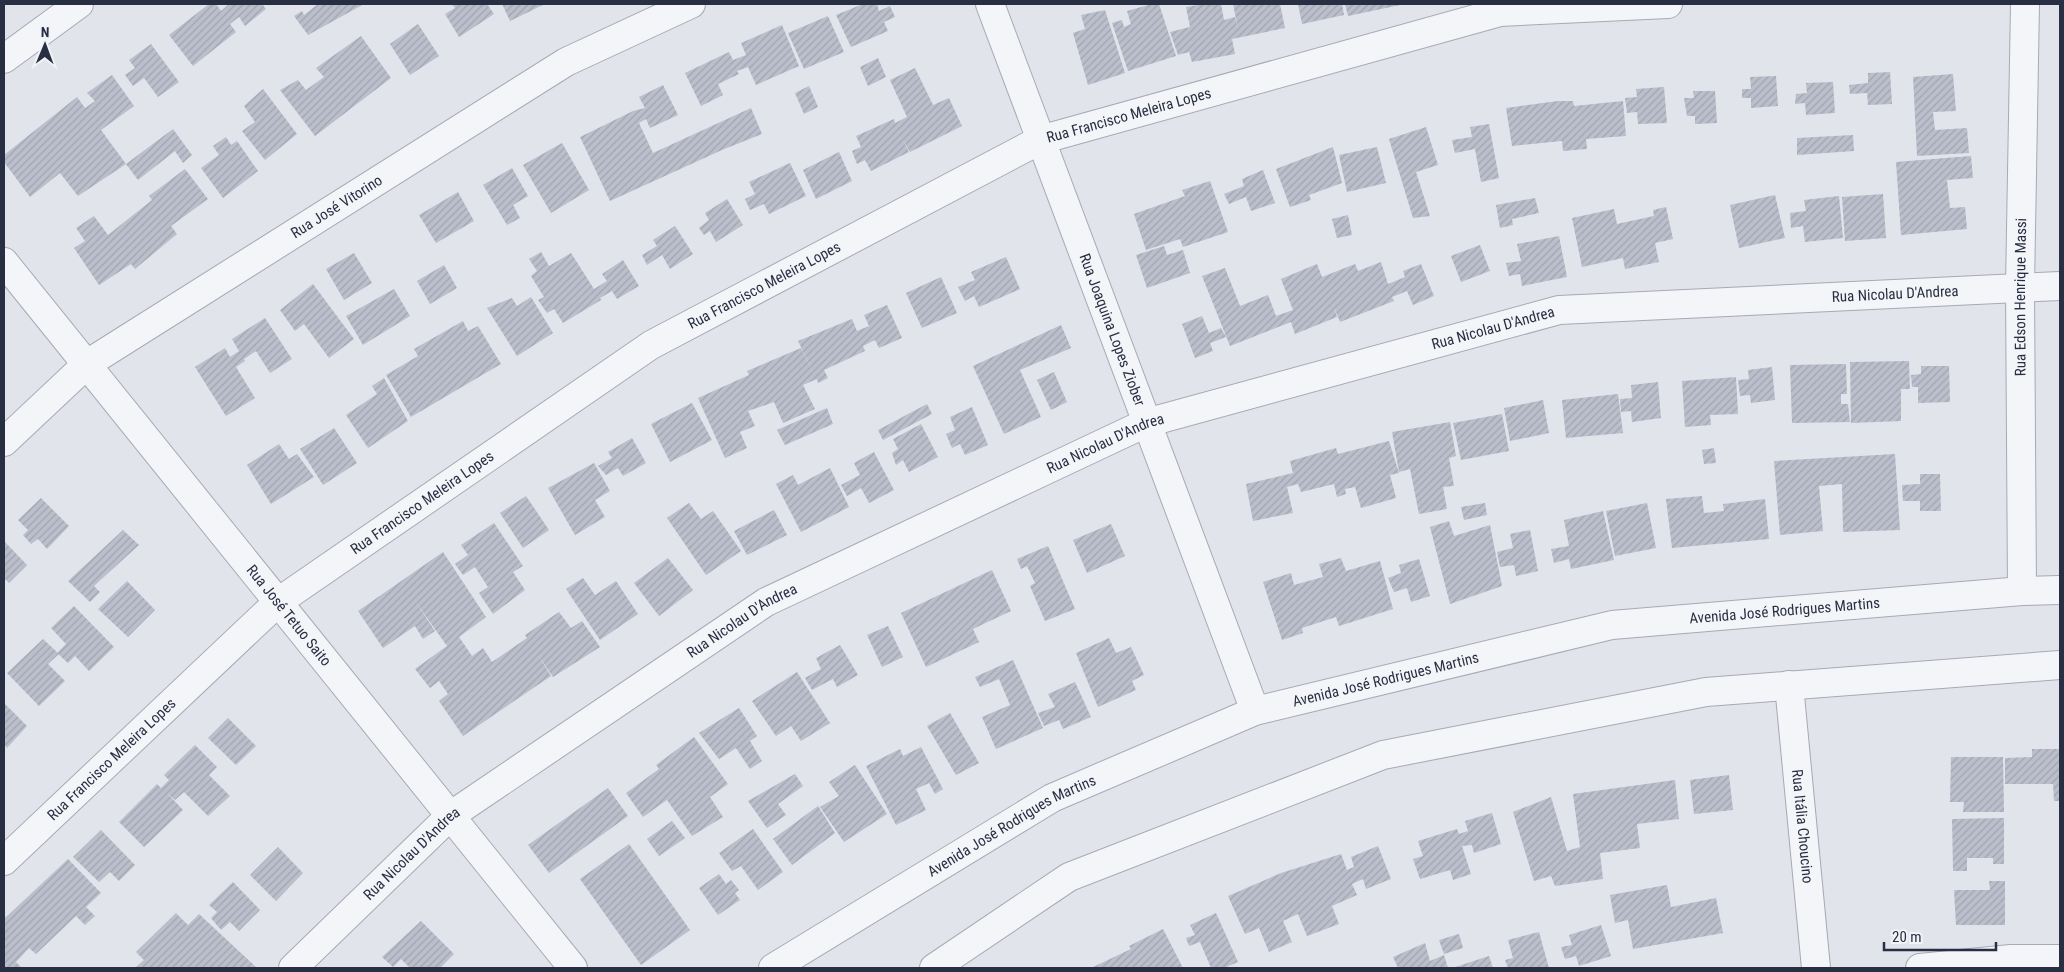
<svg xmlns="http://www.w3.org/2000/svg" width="2064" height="972" font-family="'Roboto Condensed',sans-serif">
  <defs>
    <pattern id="building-hatch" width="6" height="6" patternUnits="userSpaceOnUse" patternTransform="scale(1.25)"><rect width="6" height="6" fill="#bbbfcb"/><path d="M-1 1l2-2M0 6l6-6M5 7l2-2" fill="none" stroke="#a1a4b0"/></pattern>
  </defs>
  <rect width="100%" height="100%" fill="#e1e4eb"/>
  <g fill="url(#building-hatch)">
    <path d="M209 4H216L221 11 229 4H262L266 9 245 26 239 17 230 24 236 32 193 66 169 35Z"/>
    <path d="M318 4H364L308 35 294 16 302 11 304 15Z"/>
    <path d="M452 4H487L494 14 459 37 445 14 455 8Z"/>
    <path d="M502 4H545L510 21Z"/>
    <path d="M863 4H877L879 11 890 6 895 17 884 22 888 31 851 47 836 15Z"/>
    <path d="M1152 4H1159L1176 56 1128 71 1112 23 1122 20 1124 27 1131 24 1127 11Z"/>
    <path d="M1204 4H1221L1224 20 1235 17 1238 29 1233 4H1280L1285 28 1232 39 1235 54 1192 62 1189 52 1178 55 1170 32 1190 27 1186 7Z"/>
    <path d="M1298 4H1342L1344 15 1302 24Z"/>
    <path d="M1345 4H1400V5L1348 16Z"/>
    <path d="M1105 10 1125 73 1088 85 1073 33 1085 29 1081 15Z"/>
    <path d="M828 16 844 52 804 69 788 33Z"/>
    <path d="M418 24 439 56 410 75 390 44Z"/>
    <path d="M782 25 799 66 756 85 748 67 737 71 739 74 718 84 723 95 701 106 685 73 729 52 733 60 746 55 741 43Z"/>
    <path d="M361 36 391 78 315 136 280 90 298 80 306 90 324 77 316 68Z"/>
    <path d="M151 44 179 82 158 97 144 78 133 86 125 75 135 68 129 60Z"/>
    <path d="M878 58 886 77 868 86 860 67Z"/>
    <path d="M915 68 933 105 949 98 962 126 910 152 903 140 909 152 871 171 865 160 857 164 852 151 861 147 856 136 894 119 895 123 907 117 890 80Z"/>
    <path d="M1890 72 1892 104 1868 105 1867 93 1850 94 1849 85 1868 83V73Z"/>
    <path d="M1953 74 1956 111 1933 112 1935 130 1967 128 1969 153 1917 156 1913 77Z"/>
    <path d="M112 75 134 106 101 130 126 164 78 196 60 173 30 197 4 162V155L77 97 85 108 95 101 87 93Z"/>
    <path d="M1776 76 1778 106 1751 108V98H1742V89H1751L1750 77Z"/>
    <path d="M1833 82 1835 113 1806 115 1805 103 1795 104 1796 94 1807 93 1806 83Z"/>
    <path d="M663 85 678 115 650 128 646 119 639 123 653 153 751 108 762 134 722 150 610 201 580 137 633 111 645 108 639 97Z"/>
    <path d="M809 86 818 107 804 114 795 93Z"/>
    <path d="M1664 87 1667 123 1638 124 1637 112 1627 113 1625 98 1637 97 1636 89Z"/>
    <path d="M263 89 297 134 265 160 242 131 255 122 244 106Z"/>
    <path d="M1693 91H1715L1717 123 1695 124V116H1687L1684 98H1694Z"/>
    <path d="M1558 101H1573L1574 106 1623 101 1626 136 1586 139 1587 149 1563 151 1562 141 1512 146 1506 108Z"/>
    <path d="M1489 124 1499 178 1481 182 1475 149 1455 153 1452 140 1472 137 1470 127Z"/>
    <path d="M1426 127 1438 165 1416 172 1430 216 1413 218 1389 139Z"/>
    <path d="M173 129 192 155 183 163 175 151 138 180 126 164Z"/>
    <path d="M1853 135 1854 151 1797 155V138Z"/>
    <path d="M226 137 231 145 237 141 258 171 223 198 201 168 219 155 213 146Z"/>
    <path d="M562 143 589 190 551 213 523 165Z"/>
    <path d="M1333 147 1342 183 1309 195 1311 200 1290 207 1276 169Z"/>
    <path d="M1377 147 1386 183 1347 192 1339 155Z"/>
    <path d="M839 152 852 181 816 199 803 170Z"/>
    <path d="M1971 156 1973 178 1947 180 1950 208 1965 207 1967 229 1901 235 1896 162Z"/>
    <path d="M790 163 806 196 769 214 764 204 750 210 745 199 755 194 749 182Z"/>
    <path d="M512 168 528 196 513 205 520 218 507 225 483 185Z"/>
    <path d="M185 169 208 199 171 226 177 234 135 269 131 264 99 285 74 248 85 241 76 228 94 216 108 235 152 200 149 196Z"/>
    <path d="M1263 170 1275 203 1251 211 1246 197 1229 204 1224 194 1244 186 1242 179Z"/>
    <path d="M1210 181 1228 232 1183 247 1180 239 1146 250 1134 214 1185 196 1182 190Z"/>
    <path d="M458 192 474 221 436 243 419 215Z"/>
    <path d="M1883 194 1886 238 1845 241 1842 197Z"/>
    <path d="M1775 195 1785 238 1739 248 1730 205Z"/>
    <path d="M1839 196 1843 238 1805 242 1803 226 1791 228 1790 213 1806 211 1804 200Z"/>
    <path d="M1535 198 1539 213 1512 219 1513 225 1500 228 1496 205Z"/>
    <path d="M727 199 743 225 716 242 710 231 704 235 699 228 709 220 705 213Z"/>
    <path d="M1666 207 1673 239 1655 243 1659 262 1625 269 1623 258 1582 267 1572 218 1614 209 1617 224 1654 216 1653 210Z"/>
    <path d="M1348 215 1352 235 1337 238 1332 219Z"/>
    <path d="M675 226 693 254 670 269 662 255 647 265 642 255 657 246 653 240Z"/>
    <path d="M1559 236 1567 277 1522 286 1520 274 1509 276 1506 263 1521 261 1517 244Z"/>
    <path d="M1480 245 1490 271 1461 282 1451 256Z"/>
    <path d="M1164 246 1167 255 1183 250 1190 273 1147 288 1136 255Z"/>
    <path d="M541 252 549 266 571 253 594 289 607 281 602 274 623 260 639 286 617 299 612 291 600 298 601 300 563 323 554 309 547 313 538 300 544 297 531 276 537 271 529 259Z"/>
    <path d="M354 253 372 283 344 300 326 269Z"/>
    <path d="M1006 257 1020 289 979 307 974 296 965 301 958 287 975 280 971 272Z"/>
    <path d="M1381 262 1388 284 1405 277 1403 271 1421 264 1434 296 1413 305 1407 291 1392 297 1394 301 1340 322 1334 307 1337 317 1295 334 1291 322 1230 346 1202 276 1225 268 1240 306 1268 295 1276 316 1293 310 1281 279 1317 264 1322 277 1355 264 1358 271Z"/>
    <path d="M444 265 457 288 430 304 417 281Z"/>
    <path d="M941 277 957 313 922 328 906 293Z"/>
    <path d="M313 284 354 339 329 358 304 324 295 331 280 310Z"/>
    <path d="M394 289 410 316 363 345 346 316Z"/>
    <path d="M531 297 553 333 517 356 487 308 512 298 517 306Z"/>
    <path d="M887 305 902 338 879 348 875 340 863 346 865 351 824 370 828 378 818 383 817 379 803 385 815 409 783 423 774 402 748 411 755 426 740 432 747 448 725 458 698 398 749 375 747 371 801 348 815 376 798 341 852 319 857 331 869 326 864 315Z"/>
    <path d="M1202 316 1209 333 1221 328 1226 337 1210 343 1213 351 1195 358 1182 324Z"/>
    <path d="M265 318 292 359 270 373 256 351 244 359 245 361 236 367 255 398 226 416 195 367 225 348 230 357 239 351 232 339Z"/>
    <path d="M463 321 468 331 478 326 501 364 411 417 386 375 418 356 414 349Z"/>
    <path d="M1061 325 1071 348 1020 370 1041 417 1004 434 973 366Z"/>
    <path d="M1909 361 1910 389H1901V421L1851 423 1850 362Z"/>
    <path d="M1846 364 1847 394H1841V404H1848L1850 422 1792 423 1790 365Z"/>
    <path d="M1921 366H1949L1950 402 1918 403V387H1912L1911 375 1921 374Z"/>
    <path d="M1772 367 1775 400 1751 403 1750 395 1740 396 1738 380 1749 379 1748 370Z"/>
    <path d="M1054 372 1067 402 1051 410 1037 380Z"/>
    <path d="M1736 377 1738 414 1710 415 1711 425 1685 427 1682 381Z"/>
    <path d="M384 378 408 421 368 448 346 415 377 394 372 386Z"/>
    <path d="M1658 382 1661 418 1632 422 1631 411 1621 412 1620 399 1632 398 1631 385Z"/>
    <path d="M1618 394 1623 433 1566 438 1562 400Z"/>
    <path d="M1543 400 1549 433 1510 441 1504 408Z"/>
    <path d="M692 403 712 440 670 462 651 424Z"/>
    <path d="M927 404 932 414 883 440 878 430Z"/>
    <path d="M972 407 988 445 965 455 960 444 952 448 946 434 955 430 950 417Z"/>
    <path d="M827 408 833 424 785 445 777 430Z"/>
    <path d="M1502 414 1509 451 1461 460 1453 423Z"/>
    <path d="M1450 422 1456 456 1449 458 1454 486 1443 487 1447 509 1419 514 1410 469 1399 472 1392 432Z"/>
    <path d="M921 424 938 457 909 472 903 460 896 465 892 453 898 449 893 439Z"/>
    <path d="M334 428 357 463 323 485 300 449Z"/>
    <path d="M632 438 646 463 623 476 618 468 606 475 598 466 612 458 608 452Z"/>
    <path d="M1389 441 1399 473 1390 475 1396 498 1361 508 1355 487 1345 489 1346 494 1337 497 1334 484 1301 492 1298 484 1287 487 1293 513 1253 521 1246 484 1293 473 1290 461 1336 448 1338 454Z"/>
    <path d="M279 444 289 459 297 454 314 477 271 504 247 465Z"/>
    <path d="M1714 448 1716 463 1704 464 1702 450Z"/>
    <path d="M874 452 894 490 869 503 861 488 847 496 841 485 860 475 854 463Z"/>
    <path d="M1895 454 1900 530 1843 532 1842 484 1819 486 1823 531 1780 535 1774 461Z"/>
    <path d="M594 463 610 491 595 500 605 517 575 535 548 488Z"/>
    <path d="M830 468 849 507 801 532 776 484 793 475 798 485Z"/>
    <path d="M1920 474H1940L1941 511H1920V501H1903L1902 485 1920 484Z"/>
    <path d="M526 496 549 530 523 548 500 513Z"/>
    <path d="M1702 496 1704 513 1724 511 1723 504 1765 499 1769 539 1672 548 1666 499Z"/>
    <path d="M41 498 69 526 47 549 38 539 31 544 23 535 28 530 18 520Z"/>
    <path d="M689 503 701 519 713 511 741 551 706 575 667 518Z"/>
    <path d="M1485 503 1487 515 1464 520 1461 507Z"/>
    <path d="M1647 503 1656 548 1615 556 1606 511Z"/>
    <path d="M774 510 787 535 747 555 734 531Z"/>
    <path d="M1603 511 1614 560 1571 569 1569 559 1554 563 1551 549 1569 546 1564 520Z"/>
    <path d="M1449 521 1454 536 1490 525 1502 586 1450 604 1430 527Z"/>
    <path d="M494 523 523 566 513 572 525 590 493 614 479 593 488 587 475 567 463 575 455 564 468 555 461 545Z"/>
    <path d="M1111 524 1125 556 1087 573 1073 540Z"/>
    <path d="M123 530 139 545 94 586 100 592 90 602 68 581Z"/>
    <path d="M1530 530 1538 571 1516 576 1514 565 1500 567 1497 552 1513 548 1510 534Z"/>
    <path d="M4 541 27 565 9 583 4 578Z"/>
    <path d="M1048 546 1075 609 1045 621 1030 586 1035 583 1027 566 1021 569 1017 559Z"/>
    <path d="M443 552 486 617 459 637 472 656 483 648 492 662 527 638 525 635 559 612 571 628 582 621 600 647 553 677 538 655 551 676 463 736 439 701 448 694 439 681 430 688 415 669 447 646 415 601 435 631 423 639 415 626 383 648 358 611Z"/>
    <path d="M668 558 693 590 659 616 634 583Z"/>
    <path d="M1341 558 1346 571 1380 561 1393 609 1339 626 1336 617 1302 628 1303 633 1282 640 1263 582 1291 573 1294 585 1323 577 1319 564Z"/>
    <path d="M1419 559 1430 596 1411 602 1407 588 1394 592 1388 578 1401 573 1399 565Z"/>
    <path d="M992 570 1011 611 973 629 979 642 926 667 901 613Z"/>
    <path d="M583 578 595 595 616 581 638 614 600 640 566 589Z"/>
    <path d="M127 581 155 610 128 637 98 609Z"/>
    <path d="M74 606 114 647 89 671 75 656 68 663 57 653 66 644 51 628Z"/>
    <path d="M888 626 903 657 882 667 867 635Z"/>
    <path d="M1109 638 1116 653 1131 647 1144 675 1132 681 1136 690 1098 707 1076 653Z"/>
    <path d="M43 639 59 654 48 664 65 681 39 706 7 673Z"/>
    <path d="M840 645 858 675 837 687 833 679 812 690 805 678 821 669 816 658Z"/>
    <path d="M1013 660 1043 728 996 749 982 717 1010 705 999 679 980 687 975 677Z"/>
    <path d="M797 672 830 723 801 741 791 726 776 736 752 701Z"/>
    <path d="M1075 682 1091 717 1063 729 1059 720 1044 726 1038 713 1055 707 1048 694Z"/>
    <path d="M4 703 27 726 7 748 4 744Z"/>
    <path d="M739 708 757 736 750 741 762 761 750 769 736 748 719 759 699 733Z"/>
    <path d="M950 713 979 763 956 775 927 726Z"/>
    <path d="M228 718 256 746 236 765 208 738Z"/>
    <path d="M694 737 728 784 710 797 723 817 692 836 667 800 643 817 626 793 659 769 656 765Z"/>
    <path d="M195 745 217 767 209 775 230 796 208 816 184 792 175 800 167 793 183 810 144 847 119 822 157 784 161 788 169 780 164 775Z"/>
    <path d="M921 747 943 789 935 794 929 783 916 789 926 810 896 825 866 766 900 749 903 756Z"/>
    <path d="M2032 749H2060V801H2054L2053 784H2005V758L2032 757Z"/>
    <path d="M1951 757H2003L2004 812H1963L1964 802H1950Z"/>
    <path d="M855 765 887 814 844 842 820 807 839 796 829 782Z"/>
    <path d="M795 774 803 786 778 804 786 815 767 828 748 801Z"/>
    <path d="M1729 775 1733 810 1694 814 1690 780Z"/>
    <path d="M1675 780 1679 819 1637 824 1640 848 1600 853 1603 879 1555 886 1551 876 1534 881 1513 812 1551 797 1567 851 1580 847 1573 794Z"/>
    <path d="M608 788 628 816 549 873 528 845Z"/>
    <path d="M818 806 835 833 792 865 773 839Z"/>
    <path d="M1492 813 1501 844 1474 853 1472 845 1462 846 1471 874 1453 880 1450 870 1420 879 1413 859 1423 856 1418 841 1457 829 1459 834 1468 831 1465 821Z"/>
    <path d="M2004 818V864H1993V858H1967V871H1953L1952 819Z"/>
    <path d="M672 821 685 838 659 856 647 839Z"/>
    <path d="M753 829 783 872 758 890 741 866 732 871 719 853Z"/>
    <path d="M101 830 135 865 119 881 110 872 99 882 73 857Z"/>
    <path d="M629 844 690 930 641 965 580 879Z"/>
    <path d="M1378 846 1391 879 1366 889 1363 879 1352 884 1357 895 1332 906 1339 924 1307 936 1298 914 1283 921 1292 942 1269 952 1259 928 1245 934 1228 896 1281 873 1341 854 1347 870 1354 867 1351 857Z"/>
    <path d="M278 847 303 873 276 901 250 875Z"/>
    <path d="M68 859 101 893 86 907 95 916 85 925 76 916 36 954 29 948 16 962 22 968H4V919Z"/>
    <path d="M719 874 726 884 731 880 739 890 735 893 740 900 718 915 699 888Z"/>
    <path d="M1989 881H2005V925H1956L1954 890H1990Z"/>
    <path d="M233 882 260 910 239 931 230 922 221 930 211 918 217 912 209 905Z"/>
    <path d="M1667 885 1671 907 1716 898 1723 933 1633 949 1628 920 1615 923 1610 895Z"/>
    <path d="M176 913 188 925 199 914 256 967 135 968 144 960 136 952Z"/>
    <path d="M1216 913 1238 962 1224 968H1211L1200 942 1189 946 1186 938 1195 935 1190 925Z"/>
    <path d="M421 921 454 954 440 968H410L401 959 393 967 382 957Z"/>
    <path d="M1601 925 1611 956 1579 966 1576 956 1565 959 1561 947 1572 945 1569 935Z"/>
    <path d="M1163 929 1183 968H1091L1131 949 1129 946Z"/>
    <path d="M1539 932 1549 968H1508L1505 960 1513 958 1508 940Z"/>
    <path d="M1459 934 1463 948 1444 954 1439 940Z"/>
    <path d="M1425 943 1430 961 1444 955 1448 968H1398L1393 957Z"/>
    <path d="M1489 956 1493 968H1455V967Z"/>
  </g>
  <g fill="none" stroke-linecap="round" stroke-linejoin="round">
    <defs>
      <g id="street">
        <path id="s1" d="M990 4 1255 711"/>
        <path d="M4 59 79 4"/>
        <path id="s2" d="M4 262 573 968"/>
        <path id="s3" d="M4 442 87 364 566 62 691 4"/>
        <path id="s4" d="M2022 591 2020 287 2025 4"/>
        <path id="s5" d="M1789 685 1816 968"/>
        <path id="s6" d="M4 861 278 602 651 345 1040 140 1500 12 1668 4"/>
        <path id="s7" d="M293 968 450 816 766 602 1146 423 1559 310 2060 286"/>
        <path id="s8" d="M773 968 1052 798 1255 711 1612 625 2022 591 2060 590"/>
        <path d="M934 968 1069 877 1383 755 1706 692 2060 665"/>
        <path d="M1920 968 2011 959H2060"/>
      </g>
    </defs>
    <use href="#street" stroke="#a6aab5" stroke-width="30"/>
    <use href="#street" stroke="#f4f5f9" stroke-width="28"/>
  </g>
  <g text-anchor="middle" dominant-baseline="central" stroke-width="5" stroke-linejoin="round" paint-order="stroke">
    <g font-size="15" fill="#292f43" stroke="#f1f3f8">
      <text stroke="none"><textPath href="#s6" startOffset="1362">Rua Francisco Meleira Lopes</textPath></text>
      <text stroke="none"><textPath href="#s3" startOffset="409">Rua José Vitorino</textPath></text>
      <text stroke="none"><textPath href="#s6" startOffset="958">Rua Francisco Meleira Lopes</textPath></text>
      <text stroke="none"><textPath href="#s7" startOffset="1785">Rua Nicolau D'Andrea</textPath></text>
      <text stroke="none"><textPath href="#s4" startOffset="294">Rua Edson Henrique Massi</textPath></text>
      <text stroke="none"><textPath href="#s7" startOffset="1380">Rua Nicolau D'Andrea</textPath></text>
      <text stroke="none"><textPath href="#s1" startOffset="348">Rua Joaquina Lopes Ziober</textPath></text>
      <text stroke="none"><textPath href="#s7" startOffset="975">Rua Nicolau D'Andrea</textPath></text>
      <text stroke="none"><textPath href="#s6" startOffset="552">Rua Francisco Meleira Lopes</textPath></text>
      <text stroke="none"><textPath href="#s8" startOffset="1088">Avenida José Rodrigues Martins</textPath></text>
      <text stroke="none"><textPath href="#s2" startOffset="454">Rua José Tetuo Saito</textPath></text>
      <text stroke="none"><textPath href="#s7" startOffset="570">Rua Nicolau D'Andrea</textPath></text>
      <text stroke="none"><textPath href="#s8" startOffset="682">Avenida José Rodrigues Martins</textPath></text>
      <text stroke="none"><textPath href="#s6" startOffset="148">Rua Francisco Meleira Lopes</textPath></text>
      <text stroke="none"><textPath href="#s8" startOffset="278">Avenida José Rodrigues Martins</textPath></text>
      <text stroke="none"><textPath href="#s5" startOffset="142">Rua Itália Choucino</textPath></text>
      <text stroke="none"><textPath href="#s7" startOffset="165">Rua Nicolau D'Andrea</textPath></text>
    </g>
  </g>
  <rect width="2064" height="972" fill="none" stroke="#292f43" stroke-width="10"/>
  <g transform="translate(45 45) rotate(1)" stroke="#f1f3f8" stroke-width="4" paint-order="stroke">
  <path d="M0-4L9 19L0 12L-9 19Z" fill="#292f43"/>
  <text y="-8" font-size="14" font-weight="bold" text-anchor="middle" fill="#292f43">N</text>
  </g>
  <path d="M1884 942v8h112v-8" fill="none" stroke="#292f43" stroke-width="2.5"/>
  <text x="1892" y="942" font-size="15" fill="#292f43" stroke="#f1f3f8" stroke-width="4" paint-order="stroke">20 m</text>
</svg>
